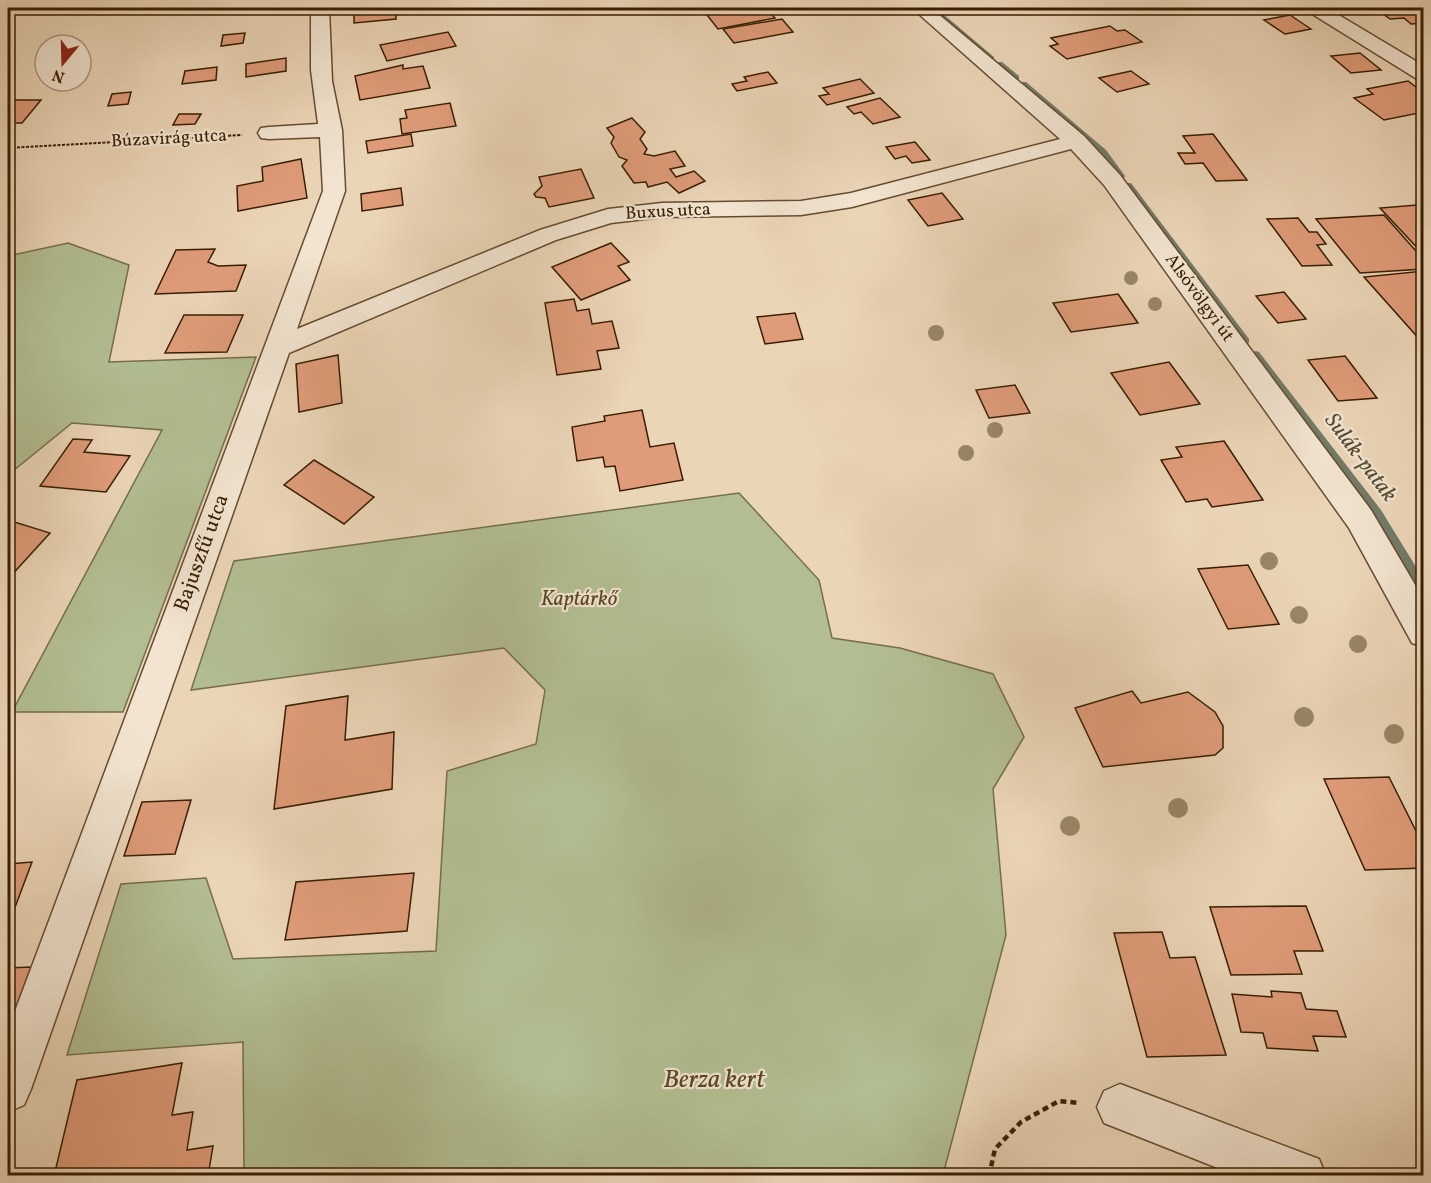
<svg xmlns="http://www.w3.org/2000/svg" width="1431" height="1183" font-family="Vollkorn,serif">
  <rect width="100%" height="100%" fill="#ebd5b7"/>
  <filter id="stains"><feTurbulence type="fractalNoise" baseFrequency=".00333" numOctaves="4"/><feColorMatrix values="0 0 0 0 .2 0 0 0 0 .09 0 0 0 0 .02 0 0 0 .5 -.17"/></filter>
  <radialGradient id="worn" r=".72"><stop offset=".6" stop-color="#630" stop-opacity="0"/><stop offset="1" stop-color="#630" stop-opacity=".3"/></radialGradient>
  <g fill="#b2be92" stroke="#756e4a" stroke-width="1.5">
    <path d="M68 243 129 265 109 362 256 357 123 712H12L162 430 72 423 8 475V256Z"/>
    <path d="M739 493 819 580 832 638 900 648 993 674 1024 737 993 789 1006 935 943 1175H244L243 1042 67 1055 121 884 206 878 233 959 436 951 447 771 536 744 545 690 504 648 191 690 234 561Z"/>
  </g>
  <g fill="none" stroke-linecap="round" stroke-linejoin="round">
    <g fill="#727b69" fill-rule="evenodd">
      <path d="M930 8H936L994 57V59H990Z"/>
      <path d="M996 62H1002L1019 76V80H1013L996 66Z"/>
      <path d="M1020 82H1026L1106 150 1125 176 1124 178H1118L1100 154 1020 86Z"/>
      <path d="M1125 183H1131L1249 339V343H1243L1125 187Z"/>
      <path d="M1256 351 1259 352 1381 510 1424 580V596L1420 595 1373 516 1253 356V352Z"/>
    </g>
  </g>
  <g fill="#e09c7a" stroke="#381e01" stroke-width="1.5">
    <path d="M396 8V19L354 23V11Z"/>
    <path d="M752 8H766L775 18 718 29 707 15Z"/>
    <path d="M1375 8H1413L1424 16V23L1411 24 1404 18 1390 19Z"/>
    <path d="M1290 15 1311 29 1285 34 1264 20Z"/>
    <path d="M782 19 793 32 734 43 723 29Z"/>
    <path d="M1110 26 1117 31 1125 30 1142 42 1067 59 1050 46 1058 44 1051 38Z"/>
    <path d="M448 32 456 46 387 61 380 45Z"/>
    <path d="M245 33 243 43 221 46 223 35Z"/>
    <path d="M1360 53 1381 70 1351 73 1331 56Z"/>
    <path d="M286 58V71L246 77V64Z"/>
    <path d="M403 65V69L423 66 430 88 360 100 355 76Z"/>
    <path d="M217 67 216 80 182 84 185 71Z"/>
    <path d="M1131 71 1149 84 1117 92 1099 78Z"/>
    <path d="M768 72 777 83 737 91 732 84 747 81 744 77Z"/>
    <path d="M860 79 874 93 827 105 819 96 829 94 823 88Z"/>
    <path d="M1408 81 1420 90 1424 89V112L1384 120 1354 98 1373 94 1367 89Z"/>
    <path d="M131 92 128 104 108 106 112 94Z"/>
    <path d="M880 98 900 117 873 124 861 112 854 114 847 107Z"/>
    <path d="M15 100H41L22 123H8V109Z"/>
    <path d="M450 103 456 126 402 134 400 119 407 118 405 110Z"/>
    <path d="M179 114H201L195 124 173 125Z"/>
    <path d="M632 118 645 132 640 139 647 149 644 154 654 156 675 151 685 166 670 169 676 177 694 171 705 181 679 193 667 182 648 187 646 182 634 183 622 166 627 160 619 157 611 143 614 137 607 128Z"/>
    <path d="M411 134 413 146 368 153 366 141Z"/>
    <path d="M1213 134 1247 180 1216 181 1203 163 1185 164 1178 153H1195L1183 136Z"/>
    <path d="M915 142 930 160 912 163 906 156 895 159 886 147Z"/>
    <path d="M301 159 307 198 238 211 237 186 263 181 262 167Z"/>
    <path d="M581 169 594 198 549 207 545 198 536 197 534 194 542 186 539 177Z"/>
    <path d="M401 188 403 205 362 211 361 194Z"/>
    <path d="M942 193 963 219 928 226 908 200Z"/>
    <path d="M1417 205 1424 212V255L1380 208Z"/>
    <path d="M1384 215 1424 260V269L1360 273 1316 219Z"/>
    <path d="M1298 218 1309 232H1317L1326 244 1317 245 1332 265 1302 266 1267 219Z"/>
    <path d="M611 243 629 262 618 266 630 280 581 300 552 267Z"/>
    <path d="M215 249 208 262 218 266 246 265 236 291 155 294 176 250Z"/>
    <path d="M1424 271V341L1422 342 1364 277Z"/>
    <path d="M1284 292 1306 319 1278 323 1256 296Z"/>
    <path d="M1118 294 1138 323 1071 332 1053 303Z"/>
    <path d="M574 299 577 311 589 309 592 324 612 321 619 348 597 351 601 369 557 375 545 303Z"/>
    <path d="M795 313 803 339 765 344 757 317Z"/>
    <path d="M184 315H243L227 352 165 353Z"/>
    <path d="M338 355 342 403 299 412 296 364Z"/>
    <path d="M1345 356 1377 398 1338 401 1308 360Z"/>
    <path d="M1169 362 1200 404 1140 415 1111 373Z"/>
    <path d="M1015 385 1030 413 989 418 976 390Z"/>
    <path d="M642 410 650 447 674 443 683 480 620 491 615 466 605 467 603 457 577 461 572 427 605 421 604 416Z"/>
    <path d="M73 439 92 440 84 452 130 456 106 492 40 486Z"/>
    <path d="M1224 441 1263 500 1212 507 1207 499 1186 502 1161 460 1182 457 1176 447Z"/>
    <path d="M314 460 374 497 344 524 284 485Z"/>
    <path d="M8 520 50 533 8 579Z"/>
    <path d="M1248 565 1279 624 1228 629 1198 569Z"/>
    <path d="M1132 691 1141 703 1188 692 1215 712 1223 726V748L1215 755 1103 767 1075 708Z"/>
    <path d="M348 696 345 740 394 732 392 789 274 809 286 706Z"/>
    <path d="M1389 777 1424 847V868L1365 870 1324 779Z"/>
    <path d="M191 800 175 854 124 856 142 802Z"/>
    <path d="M32 862 8 926V864Z"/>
    <path d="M414 873 407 931 285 940 296 882Z"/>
    <path d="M1306 906 1323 951H1294L1302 974 1231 975 1210 907Z"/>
    <path d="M1162 932 1170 958 1195 957 1226 1055 1147 1057 1114 933Z"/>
    <path d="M31 967 13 1017H8V968Z"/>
    <path d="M1271 991 1301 993 1306 1009 1337 1011 1346 1037 1313 1036 1318 1051 1267 1048 1263 1033 1241 1032 1232 994 1272 997Z"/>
    <path d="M182 1063 172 1115 193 1112 187 1150 213 1146 208 1176H54L77 1080Z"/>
  </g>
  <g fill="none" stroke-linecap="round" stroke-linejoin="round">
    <defs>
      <g id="minor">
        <path d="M311 8H329L332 81 342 130 345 191 297 329 540 230 608 209 662 203 801 201 851 193 1060 139 912 8H931L1084 136 1120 175 1371 510 1424 600V647L1412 643 1349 528 1104 185 1071 149 852 207 801 215 662 217 611 223 556 240 289 353 31 1089 24 1105 8 1112V1030L323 191 320 137 269 139 261 138 258 133 261 128 269 127 318 124 311 70Z"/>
        <path d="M1306 8H1327L1424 66V81L1417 79 1309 12Z"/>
        <path d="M1120 1084 1319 1159 1326 1176H1238L1104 1123 1097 1107 1104 1091Z"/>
      </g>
    </defs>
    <use href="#minor" stroke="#654c2e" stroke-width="3"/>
    <path stroke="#381e01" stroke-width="2" stroke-dasharray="3 1.5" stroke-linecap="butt" d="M8 148 242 135"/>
    <path stroke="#381e01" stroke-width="4.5" stroke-dasharray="6 4" stroke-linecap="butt" d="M989 1176 995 1149 1021 1122 1059 1101 1080 1103"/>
    <use href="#minor" fill="#f2e4d0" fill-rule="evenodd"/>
  </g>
  <g fill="#998667">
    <circle cx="1131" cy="278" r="7"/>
    <circle cx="1155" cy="304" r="7"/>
    <circle cx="936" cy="333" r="8"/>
    <circle cx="995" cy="430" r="8"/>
    <circle cx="966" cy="453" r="8"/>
    <circle cx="1269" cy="561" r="9"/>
    <circle cx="1299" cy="615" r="9"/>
    <circle cx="1358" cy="644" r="9"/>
    <circle cx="1304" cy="717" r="10"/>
    <circle cx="1394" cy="734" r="10"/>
    <circle cx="1178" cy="808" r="10"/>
    <circle cx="1070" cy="826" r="10"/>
  </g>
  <g text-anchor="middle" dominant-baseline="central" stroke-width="4.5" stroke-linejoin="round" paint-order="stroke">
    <g font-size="18" fill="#381e01" stroke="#f2e4d0">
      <text transform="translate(169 139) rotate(-3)">Búzavirág utca</text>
      <text transform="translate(668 212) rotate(-3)">Buxus utca</text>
      <text transform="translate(1199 298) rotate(54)">Alsóvölgyi út</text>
    </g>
    <g font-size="21" fill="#381e01" stroke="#f2e4d0">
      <text transform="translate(202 553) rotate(-70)">Bajuszfű utca</text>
    </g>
    <g font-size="21" font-style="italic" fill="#564625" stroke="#f2e4d0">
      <text x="579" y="599">Kaptárkő</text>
    </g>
    <g font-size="22" font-style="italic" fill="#554c35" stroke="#f2e4d0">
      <text transform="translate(1360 458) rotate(53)">Sulák-patak</text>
    </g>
    <g font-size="26" font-style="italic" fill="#564625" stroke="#f2e4d0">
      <text x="714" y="1080">Berza kert</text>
    </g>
  </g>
  <rect width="1431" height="1183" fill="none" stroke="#ebd5b7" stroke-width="30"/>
  <rect x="9" y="9" width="1413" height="1165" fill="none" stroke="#381e01" stroke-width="3"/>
  <rect x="15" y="15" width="1401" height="1153" fill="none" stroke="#381e01" stroke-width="1.5"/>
  <g transform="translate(63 63) rotate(199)"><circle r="28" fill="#f2e4d0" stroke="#a8957d" stroke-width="1.5"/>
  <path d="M0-4.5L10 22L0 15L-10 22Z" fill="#8f2418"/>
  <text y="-9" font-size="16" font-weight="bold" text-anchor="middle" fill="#381e01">N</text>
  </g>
  <rect width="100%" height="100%" filter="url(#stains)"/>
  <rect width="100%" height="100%" fill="url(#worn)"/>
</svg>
